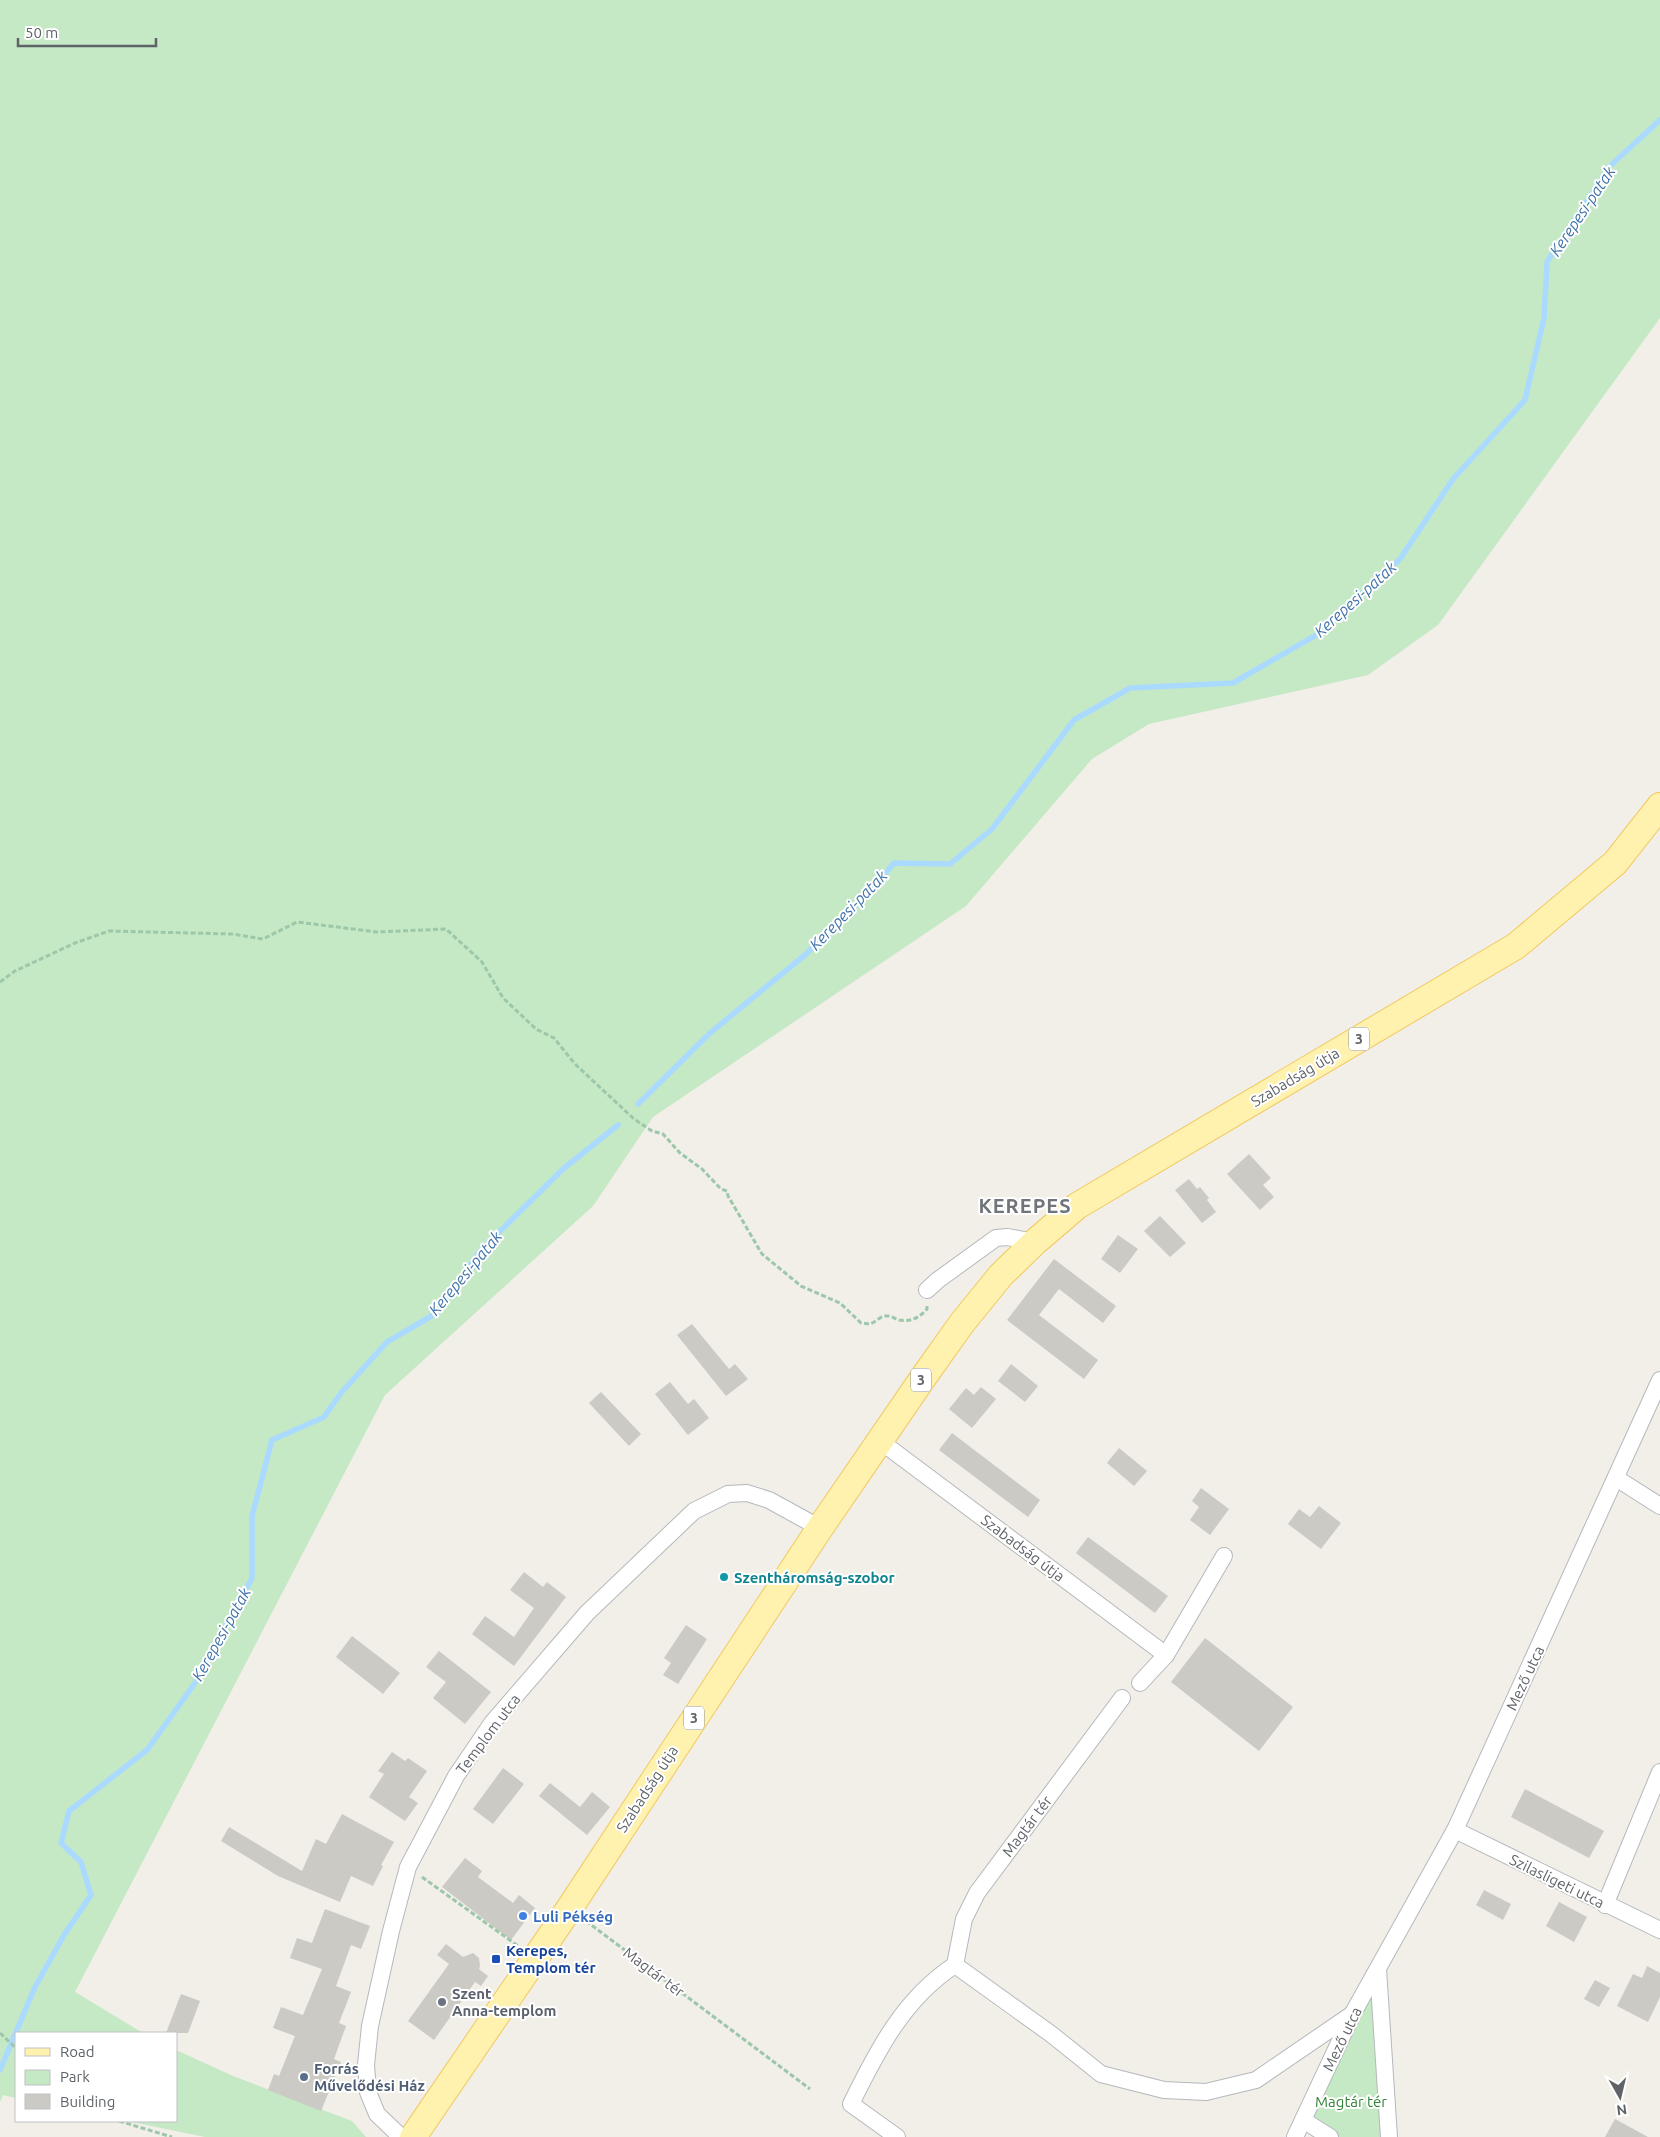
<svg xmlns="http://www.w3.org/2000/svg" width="1660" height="2137" font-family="Ubuntu,sans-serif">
  <rect width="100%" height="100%" fill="#f1efe8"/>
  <g fill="#c5e8c5">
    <path d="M0 0H1660V318L1438 625 1368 675 1149 724 1092 759 966 906 653 1117 593 1206 385 1395 75 1992 143 2033H16V2098L3 2095 0 2102Z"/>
    <path d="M1378 1969 1389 2137H1330L1303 2120Z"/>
    <path d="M176 2050 233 2076 352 2121 366 2137H205L127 2121H176Z"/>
  </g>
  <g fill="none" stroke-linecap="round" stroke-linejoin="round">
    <g stroke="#aadaff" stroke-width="5.5">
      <path d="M638 1104 710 1033 805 955 877 883 894 863 950 864 992 829 1074 720 1130 688 1233 683 1318 634 1400 559 1453 479 1525 400 1544 318 1547 262 1610 166 1660 120"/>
      <path d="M0 2070 35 1987 64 1935 91 1895 81 1862 61 1843 69 1811 147 1750 195 1683 252 1578V1516L272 1440 324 1417 341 1393 387 1342 435 1314 481 1250 563 1169 618 1125"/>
    </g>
  </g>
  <g fill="#cccac5">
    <path d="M1249 1154 1271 1178 1263 1185 1274 1197 1260 1210 1227 1174Z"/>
    <path d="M1189 1179 1197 1189 1200 1187 1209 1198 1207 1200 1216 1212 1202 1223 1175 1190Z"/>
    <path d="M1160 1216 1186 1243 1170 1257 1144 1231Z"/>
    <path d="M1118 1235 1138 1249 1120 1273 1101 1259Z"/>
    <path d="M1054 1259 1116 1306 1103 1323 1059 1289 1039 1315 1098 1360 1084 1379 1007 1320Z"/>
    <path d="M692 1324 729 1369 735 1364 748 1379 726 1396 677 1335Z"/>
    <path d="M1011 1364 1038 1386 1025 1402 998 1381Z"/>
    <path d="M670 1382 688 1404 694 1399 709 1418 688 1435 655 1394Z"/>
    <path d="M981 1387 996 1399 972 1428 949 1409 966 1388 974 1395Z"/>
    <path d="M601 1392 641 1434 629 1446 589 1403Z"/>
    <path d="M952 1433 1040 1500 1028 1517 939 1450Z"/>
    <path d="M1119 1448 1147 1471 1134 1486 1107 1463Z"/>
    <path d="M1201 1488 1229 1509 1210 1535 1190 1520 1199 1507 1192 1501Z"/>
    <path d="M1319 1506 1341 1523 1321 1549 1288 1524 1299 1509 1310 1517Z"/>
    <path d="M1088 1537 1168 1596 1155 1613 1076 1553Z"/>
    <path d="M524 1572 543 1587 547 1582 566 1597 514 1666 472 1634 485 1616 514 1637 534 1608 510 1590Z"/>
    <path d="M686 1625 707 1639 678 1684 663 1675 671 1663 664 1658Z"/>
    <path d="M352 1636 400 1673 383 1694 336 1657Z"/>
    <path d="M1205 1638 1293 1707 1259 1751 1171 1682Z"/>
    <path d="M439 1651 491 1692 465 1724 433 1698 446 1682 426 1667Z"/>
    <path d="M392 1752 405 1761 408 1758 427 1771 409 1797 418 1803 405 1821 369 1797 384 1774 378 1771Z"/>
    <path d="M503 1768 524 1784 493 1824 473 1809Z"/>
    <path d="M550 1783 580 1807 592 1792 610 1807 587 1835 539 1796Z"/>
    <path d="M1525 1789 1604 1831 1589 1858 1511 1817Z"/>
    <path d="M342 1814 394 1842 381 1865 383 1866 373 1886 351 1876 340 1902 278 1876 221 1841 229 1827 302 1871 316 1839 326 1844Z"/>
    <path d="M465 1858 482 1871 478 1877 513 1903 519 1895 535 1908 511 1940 442 1887Z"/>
    <path d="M1484 1890 1511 1904 1503 1920 1476 1905Z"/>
    <path d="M1559 1902 1587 1917 1574 1942 1546 1926Z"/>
    <path d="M325 1909 370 1926 361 1949 351 1945 336 1986 351 1992 339 2023 346 2026 334 2059 341 2062 321 2111 268 2090 274 2074 279 2076 295 2036 273 2028 281 2007 303 2015 322 1969 290 1958 297 1938 312 1943Z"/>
    <path d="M446 1944 463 1957 473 1953 479 1958 480 1966 479 1969 488 1976 481 1986 471 1979 475 1982 434 2040 408 2021 449 1964 437 1955Z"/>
    <path d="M1647 1966 1660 1973V1997L1648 2022 1617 2006 1633 1974 1642 1978Z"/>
    <path d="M1595 1980 1610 1988 1599 2007 1584 1999Z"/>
    <path d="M181 1994 200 2001 188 2033H166Z"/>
    <path d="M1615 2119 1648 2137H1605Z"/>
  </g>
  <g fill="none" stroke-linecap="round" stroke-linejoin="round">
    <defs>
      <g id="minor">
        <path d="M927 1290 938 1280 996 1238 1007 1237 1035 1242"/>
        <path d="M880 1441 1166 1655"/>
        <path d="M1616 1478 1660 1506"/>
        <path d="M1140 1683 1166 1655 1224 1556"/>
        <path d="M1455 1830 1660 1930"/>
        <path d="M1605 1905 1660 1772"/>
        <path d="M955 1965 1051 2034 1101 2074 1164 2090 1206 2092 1256 2080 1351 2015"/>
        <path d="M1378 1969 1389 2137"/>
        <path d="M1303 2120 1330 2137"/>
        <path d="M401 2137 377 2114 368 2092 366 2065 370 2026 391 1931 408 1867 456 1776 492 1723 587 1613 694 1511 728 1494 747 1493 769 1500 820 1528"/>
        <path d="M897 2137 851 2104C877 2051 904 1998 955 1965L964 1919 977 1893 1122 1698"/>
        <path d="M1295 2137 1353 2013 1455 1830 1660 1380"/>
      </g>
      <path id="primary" d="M413 2137 569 1909 820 1528 925 1375 962 1323 1001 1275 1035 1242 1077 1206 1516 946 1615 863 1660 806"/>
    </defs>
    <use href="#minor" stroke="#b5b8bc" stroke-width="18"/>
    <use href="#primary" stroke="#f2c960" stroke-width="28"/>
    <g stroke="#9cc7a9" stroke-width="3" stroke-dasharray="5 2.5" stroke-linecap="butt">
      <path d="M0 982 15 971 75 943 109 931 232 934 263 939 297 922 377 932 446 929 482 962 503 998 536 1029 554 1038 575 1064 634 1119 652 1131 663 1134 680 1153 702 1169 721 1189 727 1191 728 1196 762 1254 801 1286 840 1303 861 1323 870 1324C876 1322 881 1315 888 1316 892 1316 895 1319 899 1320 911 1322 919 1318 927 1309V1306"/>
      <path d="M422 1877 518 1946"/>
      <path d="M586 1921 810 2089"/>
      <path d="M0 2033 16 2048"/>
      <path d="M119 2121 172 2137"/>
    </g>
    <use href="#minor" stroke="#fff" stroke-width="16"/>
    <use href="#primary" stroke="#fff2af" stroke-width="26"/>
  </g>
  <circle fill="#0f9aa8" stroke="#fff" stroke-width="2" cx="724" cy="1577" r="5"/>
  <circle fill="#3f7fe0" stroke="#fff" stroke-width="2" cx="523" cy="1916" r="5"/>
  <rect fill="#1a4fb4" stroke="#fff" stroke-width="2" x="491" y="1954" width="10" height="10" rx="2.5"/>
  <circle fill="#6b7280" stroke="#fff" stroke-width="2" cx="442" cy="2002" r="5"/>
  <circle fill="#5c6f8a" stroke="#fff" stroke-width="2" cx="304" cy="2077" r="5"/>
  <g text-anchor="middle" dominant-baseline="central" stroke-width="4" stroke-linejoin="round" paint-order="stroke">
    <g fill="#fff" stroke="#8f9295" stroke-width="1">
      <rect x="1349" y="1027.5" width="20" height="23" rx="4"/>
      <rect x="911" y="1368.5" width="20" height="23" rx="4"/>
      <rect x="684" y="1706.5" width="20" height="23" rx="4"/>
    </g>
    <g font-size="14" font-weight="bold" fill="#5f6368">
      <text x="1359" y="1039">3</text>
      <text x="921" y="1380">3</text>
      <text x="694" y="1718">3</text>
    </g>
    <g font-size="15" fill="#5f6368" stroke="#fff">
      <text transform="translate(1295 1077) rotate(-31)">Szabadság útja</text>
      <text transform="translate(1023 1548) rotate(37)">Szabadság útja</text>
      <text transform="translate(1525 1678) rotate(-65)">Mező utca</text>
      <text transform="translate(488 1734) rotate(-53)">Templom utca</text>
      <text transform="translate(647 1789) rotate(-57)">Szabadság útja</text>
      <text transform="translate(1027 1826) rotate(-53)">Magtár tér</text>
      <text transform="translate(1557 1881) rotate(26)">Szilasligeti utca</text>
      <text transform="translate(654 1972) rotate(37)">Magtár tér</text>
      <text transform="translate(1342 2039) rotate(-64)">Mező utca</text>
    </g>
    <g font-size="15" font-weight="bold" fill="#0d838f" stroke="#fff" text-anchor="start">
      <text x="734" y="1577">Szentháromság-szobor</text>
    </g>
    <g font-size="15" font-weight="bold" fill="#366cbe" stroke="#fff" text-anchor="start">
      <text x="533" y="1916">Luli Pékség</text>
    </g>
    <g font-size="15" font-weight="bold" fill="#164399" stroke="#fff" text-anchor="start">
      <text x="506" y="1950">Kerepes,<tspan x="506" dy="17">Templom tér</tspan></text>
    </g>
    <g font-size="15" font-weight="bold" fill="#5b616d" stroke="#fff" text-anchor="start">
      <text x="452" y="1993">Szent<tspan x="452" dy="17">Anna-templom</tspan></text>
    </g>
    <g font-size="15" font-weight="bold" fill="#4e5e75" stroke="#fff" text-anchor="start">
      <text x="314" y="2068">Forrás<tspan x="314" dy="17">Művelődési Ház</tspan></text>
    </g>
    <g font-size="15" fill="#348238" stroke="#fff">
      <text x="1351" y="2101">Magtár tér</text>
    </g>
    <g font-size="16" font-style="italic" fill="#4174aa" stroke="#fff">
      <text transform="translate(1582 211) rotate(-56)">Kerepesi-patak</text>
      <text transform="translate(1355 599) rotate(-42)">Kerepesi-patak</text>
      <text transform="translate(848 910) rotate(-46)">Kerepesi-patak</text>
      <text transform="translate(465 1273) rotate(-50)">Kerepesi-patak</text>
      <text transform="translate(221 1634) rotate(-61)">Kerepesi-patak</text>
    </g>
    <g font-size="20" font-weight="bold" letter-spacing="1" fill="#70757a" stroke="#fff">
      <text x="1025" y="1205">KEREPES</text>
    </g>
  </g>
  <rect x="15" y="2032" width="162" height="90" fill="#ffffff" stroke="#bfc1c3"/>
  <rect x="25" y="2048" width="25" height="8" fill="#fff2af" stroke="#bfc1c3"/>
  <text x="60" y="2057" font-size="15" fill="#5f6368">Road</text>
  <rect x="25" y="2070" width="25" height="15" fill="#c5e8c5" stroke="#bfc1c3"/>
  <text x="60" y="2082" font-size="15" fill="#5f6368">Park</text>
  <rect x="25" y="2094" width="25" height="15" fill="#cccac5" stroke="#bfc1c3"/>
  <text x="60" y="2107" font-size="15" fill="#5f6368">Building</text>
  <g transform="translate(1620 2097) rotate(172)" stroke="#ffffff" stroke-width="4" paint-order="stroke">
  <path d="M0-4L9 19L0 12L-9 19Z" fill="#5f6368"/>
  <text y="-8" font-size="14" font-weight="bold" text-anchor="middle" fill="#5f6368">N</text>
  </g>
  <path d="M18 38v8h138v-8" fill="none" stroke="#5f6368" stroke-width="2.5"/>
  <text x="25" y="38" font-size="15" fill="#5f6368" stroke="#ffffff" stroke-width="4" paint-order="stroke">50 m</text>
</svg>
